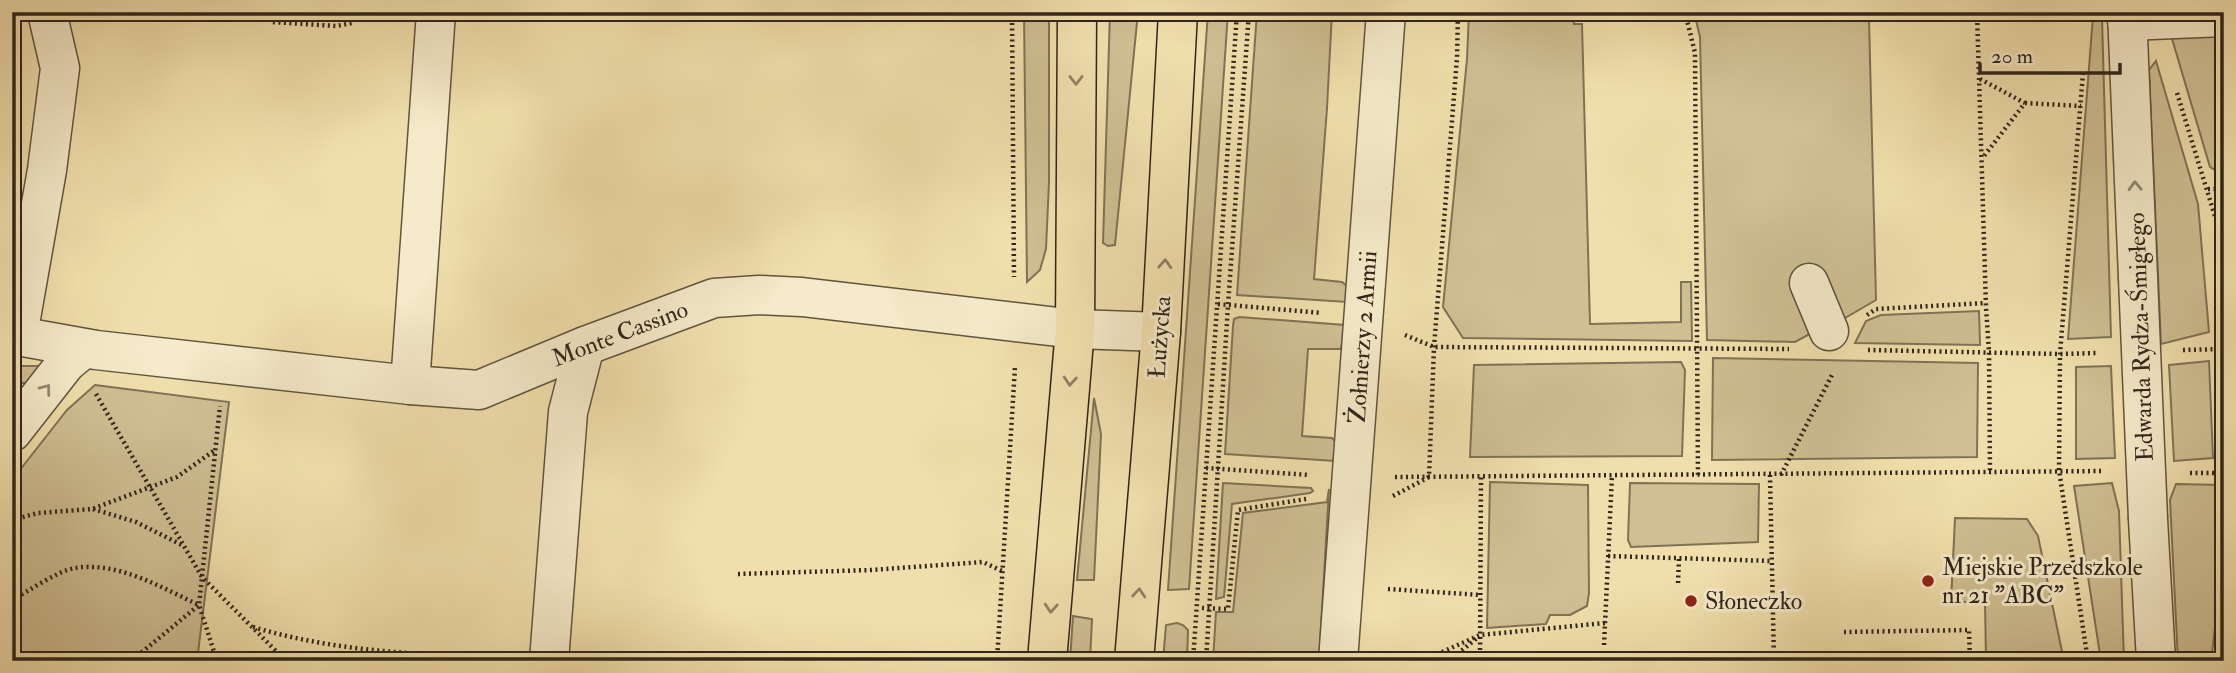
<svg xmlns="http://www.w3.org/2000/svg" width="2236" height="673" font-family="'IM FELL Double Pica',serif">
  <rect width="100%" height="100%" fill="#f0dfac"/>
  <filter id="stains"><feTurbulence type="fractalNoise" baseFrequency=".00286" numOctaves="4"/><feColorMatrix values="0 0 0 0 .2 0 0 0 0 .09 0 0 0 0 .02 0 0 0 .5 -.17"/></filter>
  <radialGradient id="worn" r=".72"><stop offset=".6" stop-color="#630" stop-opacity="0"/><stop offset="1" stop-color="#630" stop-opacity=".3"/></radialGradient>
  <g fill="#cfbf93" stroke="#807256" stroke-width="2">
    <path d="M1024 12H1049V182L1046 249 1040 270 1027 282Z"/>
    <path d="M1110 12H1138L1115 245 1108 246 1103 243Z"/>
    <path d="M1208 12H1228L1189 589 1168 590Z"/>
    <path d="M1257 12H1332L1327 108 1314 279 1342 282 1348 287 1347 302 1237 295Z"/>
    <path d="M1469 12H1573L1574 24H1582L1590 324 1681 322V282H1691L1692 341 1463 338 1443 307 1467 59Z"/>
    <path d="M1694 12H1858V19H1869L1876 300 1838 322 1812 324 1808 335 1795 342 1707 340 1700 37Z"/>
    <path d="M2093 16 2102 18 2111 337 2068 339Z"/>
    <path d="M2224 27V175L2210 167 2170 32Z"/>
    <path d="M2156 61 2198 204 2209 332 2161 344 2149 70Z"/>
    <path d="M1979 311 1980 345 1855 343 1866 321 1881 315Z"/>
    <path d="M1239 317 1345 325 1341 349H1308L1302 436 1332 438 1335 441V461L1225 454 1233 326 1234 319Z"/>
    <path d="M1713 358 1978 363 1977 457 1712 460Z"/>
    <path d="M2209 361 2213 458 2174 461 2169 365Z"/>
    <path d="M1681 362 1685 370 1682 456 1470 457 1474 365Z"/>
    <path d="M12 366H40L28 383H12Z"/>
    <path d="M2111 366 2115 458 2076 459V367Z"/>
    <path d="M95 385 229 402 197 661H12V480L67 410Z"/>
    <path d="M1094 398 1101 434 1094 580H1077Z"/>
    <path d="M1490 482 1588 485 1589 593 1587 606 1570 615H1550L1546 624 1487 628Z"/>
    <path d="M1223 483 1311 488 1313 491 1310 493 1232 504 1224 597 1216 599Z"/>
    <path d="M1630 483 1759 484 1758 542 1631 547 1628 540Z"/>
    <path d="M2112 483 2119 511 2124 661H2101L2074 486Z"/>
    <path d="M2176 484 2224 485V551L2211 661H2178L2170 500Z"/>
    <path d="M1329 489 1319 661H1213L1216 612H1233L1243 513 1327 502Z"/>
    <path d="M1955 518 2027 519 2038 536 2064 661H1986L1985 602H1951Z"/>
    <path d="M1073 616 1092 619 1090 661H1070Z"/>
    <path d="M1177 623 1183 625 1188 630 1187 661H1163L1166 625Z"/>
  </g>
  <g fill="none" stroke-linecap="round" stroke-linejoin="round">
    <defs>
      <g id="minor">
        <path d="M2127 12 2138 278"/>
        <path d="M2127 21 2224 17"/>
        <path d="M1809 283 1829 331"/>
        <path d="M12 335 96 350 410 385 479 390 585 346 714 298 759 295 802 297 1075 329 1161 332"/>
        <path d="M18 335 47 170 60 68 47 12"/>
        <path d="M410 385 436 12"/>
        <path d="M12 432 66 363 83 349"/>
        <path d="M2148 519 2156 661"/>
        <path d="M549 661 568 412 585 346"/>
        <path d="M1338 661 1386 12"/>
      </g>
      <g id="major">
        <path d="M1047 661 1075 329 1077 12"/>
        <path d="M1134 661 1161 332 1178 12"/>
      </g>
    </defs>
    <use href="#minor" stroke="#60543e" stroke-width="41"/>
    <use href="#major" stroke="#30251a" stroke-width="41"/>
    <g stroke="#30251a" stroke-width="4.5" stroke-dasharray="2 3.5" stroke-linecap="butt">
      <path d="M273 12 272 22 336 26 352 23"/>
      <path d="M1012 12 1014 277"/>
      <path d="M1685 12 1695 53 1698 476"/>
      <path d="M1977 12 1986 307 1989 352 1990 474"/>
      <path d="M2083 73 2060 354 2059 470 2088 661"/>
      <path d="M1980 79 2025 103 1984 156"/>
      <path d="M2177 93 2218 226 2224 313"/>
      <path d="M2025 103 2081 106"/>
      <path d="M2208 189H2224"/>
      <path d="M1218 304 1322 313"/>
      <path d="M1867 315 1876 309 1986 303"/>
      <path d="M1405 335 1434 347 1789 349"/>
      <path d="M1868 350 2060 354 2097 353"/>
      <path d="M2183 350 2224 349"/>
      <path d="M96 394 202 577 281 656"/>
      <path d="M1206 468 1310 475"/>
      <path d="M2190 473H2224"/>
      <path d="M1770 475 1774 661"/>
      <path d="M1781 475 1833 373"/>
      <path d="M1395 477 2104 471"/>
      <path d="M1393 496 1429 477 1434 347 1457 58 1458 12"/>
      <path d="M93 509 136 522 182 545"/>
      <path d="M12 520 38 513 92 509 177 477 215 450"/>
      <path d="M1608 556 1771 561"/>
      <path d="M738 574 871 570 983 562 1002 571"/>
      <path d="M1678 583 1679 558"/>
      <path d="M1388 589 1481 595"/>
      <path d="M12 600C29 591 57 571 75 568 118 561 162 588 199 605L142 652 138 661"/>
      <path d="M1202 608 1228 609 1238 510 1306 499"/>
      <path d="M253 627C336 652 422 655 508 657"/>
      <path d="M1844 632 1969 630 1970 661"/>
      <path d="M1604 645 1612 476"/>
      <path d="M217 661 199 605 220 406"/>
      <path d="M997 661 1015 367"/>
      <path d="M1193 661 1237 12"/>
      <path d="M1206 661 1228 305 1249 12"/>
      <path d="M1422 661 1480 635 1605 623"/>
      <path d="M1449 661 1477 638"/>
      <path d="M1480 661 1481 476"/>
      <path d="M2220 661 2224 630"/>
    </g>
    <use href="#minor" stroke="#f5eac9" stroke-width="38"/>
    <use href="#major" stroke="#f0dfac" stroke-width="38"/>
    <defs>
      <path id="minor-bridge" d="M2138 278 2148 519"/>
    </defs>
    <use href="#minor-bridge" stroke="#60543e" stroke-width="41" stroke-linecap="butt"/>
    <use href="#minor-bridge" stroke="#f5eac9" stroke-width="38"/>
  </g>
  <defs><path id="oneway-chevron" d="M-2-3.5L2.5 0L-2 3.5" fill="none" stroke-width="1.6" stroke-linecap="round" stroke-linejoin="round" transform="scale(1.75)"/></defs>
  <g stroke="#908263">
    <use href="#oneway-chevron" transform="translate(1076 80) rotate(90)"/>
    <use href="#oneway-chevron" transform="translate(1165 264) rotate(-87)"/>
    <use href="#oneway-chevron" transform="translate(1070 381) rotate(95)"/>
    <use href="#oneway-chevron" transform="translate(1139 593) rotate(-85)"/>
    <use href="#oneway-chevron" transform="translate(1051 608) rotate(94)"/>
  </g>
  <g stroke="#928872">
    <use href="#oneway-chevron" transform="translate(2135 186) rotate(-92)"/>
    <use href="#oneway-chevron" transform="translate(46 389) rotate(-53)"/>
  </g>
  <g fill="#8f2418" stroke="#f5eac9" stroke-width="2.5">
    <circle cx="1928" cy="581" r="7"/>
    <circle cx="1691" cy="601" r="7"/>
  </g>
  <g text-anchor="middle" dominant-baseline="central" stroke-width="6" stroke-linejoin="round" paint-order="stroke">
    <g font-size="24" fill="#30251a" stroke="#f5eac9">
      <text transform="translate(620 334) rotate(-21)">Monte Cassino</text>
      <text transform="translate(1160 337) rotate(-86)">Łużycka</text>
      <text transform="translate(1363 337) rotate(-86)">Żołnierzy 2 Armii</text>
      <text transform="translate(2141 337) rotate(-92)">Edwarda Rydza-Śmigłego</text>
    </g>
    <g font-size="24" fill="#30251a" stroke="#f5eac9" text-anchor="start">
      <text x="1942" y="567">Miejskie Przedszkole<tspan x="1942" dy="28">nr 21 "ABC"</tspan></text>
      <text x="1705" y="601">Słoneczko</text>
    </g>
  </g>
  <rect width="2236" height="673" fill="none" stroke="#f0dfac" stroke-width="42"/>
  <rect x="14" y="14" width="2208" height="645" fill="none" stroke="#30251a" stroke-width="3.5"/>
  <rect x="21" y="21" width="2194" height="631" fill="none" stroke="#30251a" stroke-width="2"/>
  <path d="M1980 63v10h140v-10" fill="none" stroke="#30251a" stroke-width="3.5"/>
  <text x="1991" y="63" font-size="21" fill="#30251a" stroke="#f5eac9" stroke-width="5" paint-order="stroke">20 m</text>
  <rect width="100%" height="100%" filter="url(#stains)"/>
  <rect width="100%" height="100%" fill="url(#worn)"/>
</svg>
